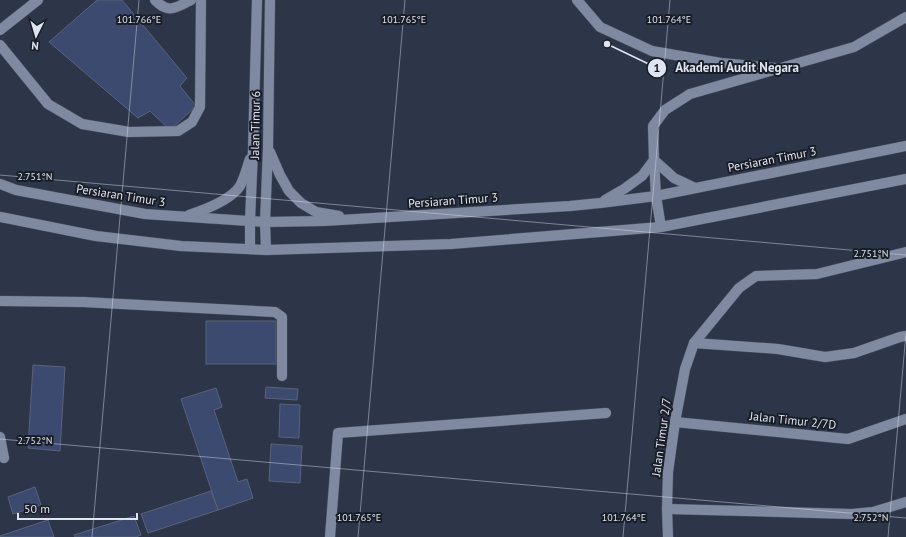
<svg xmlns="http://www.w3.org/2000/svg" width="906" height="537" font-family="'PT Sans',sans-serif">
  <rect width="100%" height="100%" fill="#2d3649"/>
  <g fill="#3b4a6e" stroke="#596278">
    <path d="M97 0H122L187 78 180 86 196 106 170 130 150 111 138 118 49 42Z"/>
    <rect x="206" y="321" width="70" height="43"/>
    <path d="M33 365 65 367 60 451 28 448Z"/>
    <path d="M266 387 298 389 297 400 265 398Z"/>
    <path d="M216 388 222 407 214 410 238 482 247 479 253 498 218 510 181 399Z"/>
    <path d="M280 404 300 405 299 438 279 437Z"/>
    <path d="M271 444 302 446 300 483 269 481Z"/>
    <path d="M35 487 41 505 13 514 8 497Z"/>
    <path d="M211 491 218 510 148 533 141 514Z"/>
    <path d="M134 516 141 535 136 537H75L74 535Z"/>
    <path d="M48 520 54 537H0V536Z"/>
  </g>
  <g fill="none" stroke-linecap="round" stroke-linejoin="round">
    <defs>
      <g id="minor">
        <path d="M155 0C168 14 176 8 191 0"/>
        <path d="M577 0 600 27 652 51 721 63 775 68"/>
        <path d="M0 30 38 0"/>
        <path d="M0 45 48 104 82 124 129 132 178 131 192 122 200 107 201 0"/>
        <path d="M270 152 280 175 289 191 301 203 316 212 339 216"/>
        <path d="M0 184 16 190 145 214 265 222 324 221 570 206 600 203 656 196 906 146"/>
        <path d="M605 200 624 189 642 176 654 160 674 178 695 188"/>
        <path d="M189 215C204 210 231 200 240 186 244 179 247 167 250 159"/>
        <path d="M0 217 96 236 181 246 266 250 451 244 661 227 906 179"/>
        <path d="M661 227 656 196 654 160 653 126 665 110 690 94 854 47 906 17"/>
        <path d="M250 249V221L253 150 257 0"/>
        <path d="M266 250 265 222 268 148 270 0"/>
        <path d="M0 301 83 302 275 312 282 317V376"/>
        <path d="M694 343 778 349 825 357 854 353 900 337 906 336"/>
        <path d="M675 422 848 439 906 419"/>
        <path d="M0 437 4 458"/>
        <path d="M667 509 852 514 873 512 906 502"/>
        <path d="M330 537 338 433 606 413"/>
        <path d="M668 537 667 509 668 472 675 422 685 369 694 343 739 288 756 276 817 274 906 252"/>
      </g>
    </defs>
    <use href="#minor" stroke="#495161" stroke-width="11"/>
    <use href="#minor" stroke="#7f89a0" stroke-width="10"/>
  </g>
  <path fill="none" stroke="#dee4f1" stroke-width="1" stroke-opacity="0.45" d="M0 175 906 255M0 439 906 518M92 537 139 0M358 537 405 0M623 537 670 0M888 537 906 333"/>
  <g text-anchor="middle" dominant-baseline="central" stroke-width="4" stroke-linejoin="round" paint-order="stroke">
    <g font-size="12" fill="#dee4f1" stroke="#191d26">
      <text transform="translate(255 125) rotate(-89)">Jalan Timur 6</text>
      <text transform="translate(772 159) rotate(-11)">Persiaran Timur 3</text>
      <text transform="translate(121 195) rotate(9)">Persiaran Timur 3</text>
      <text transform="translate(453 200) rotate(-4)">Persiaran Timur 3</text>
      <text transform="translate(793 420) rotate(6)">Jalan Timur 2/7D</text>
      <text transform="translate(661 437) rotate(-82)">Jalan Timur 2/7</text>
    </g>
  </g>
  <g font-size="10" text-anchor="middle" fill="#dee4f1" stroke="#191d26" stroke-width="4" stroke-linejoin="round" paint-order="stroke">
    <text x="139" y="23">101.766°E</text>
    <text x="404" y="23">101.765°E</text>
    <text x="669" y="23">101.764°E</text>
    <text x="35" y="180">2.751°N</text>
    <text x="871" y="257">2.751°N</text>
    <text x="35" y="444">2.752°N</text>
    <text x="359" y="521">101.765°E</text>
    <text x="624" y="521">101.764°E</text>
    <text x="871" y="521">2.752°N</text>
  </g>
  <path fill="none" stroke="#dee4f1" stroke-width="1.5" d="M607 44L657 68"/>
  <g fill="#dee4f1" stroke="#191d26" stroke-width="1.5">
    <circle cx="607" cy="44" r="4"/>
    <circle cx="657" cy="68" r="10"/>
  </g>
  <g font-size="12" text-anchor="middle" font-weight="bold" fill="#111">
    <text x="657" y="72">1</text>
  </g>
  <g font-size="13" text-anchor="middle" font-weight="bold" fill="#dee4f1" stroke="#191d26" stroke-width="4" stroke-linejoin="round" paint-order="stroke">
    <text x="737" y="72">Akademi Audit Negara</text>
  </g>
  <g transform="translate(36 36) rotate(185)" stroke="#191d26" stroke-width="3" paint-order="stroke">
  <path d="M0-3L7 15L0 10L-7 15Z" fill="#dee4f1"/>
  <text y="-6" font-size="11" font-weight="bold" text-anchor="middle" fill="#dee4f1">N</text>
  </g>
  <path d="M18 513v6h119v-6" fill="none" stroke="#dee4f1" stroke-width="2"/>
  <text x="24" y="513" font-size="12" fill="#dee4f1" stroke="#191d26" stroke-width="3" paint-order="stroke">50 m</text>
</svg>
